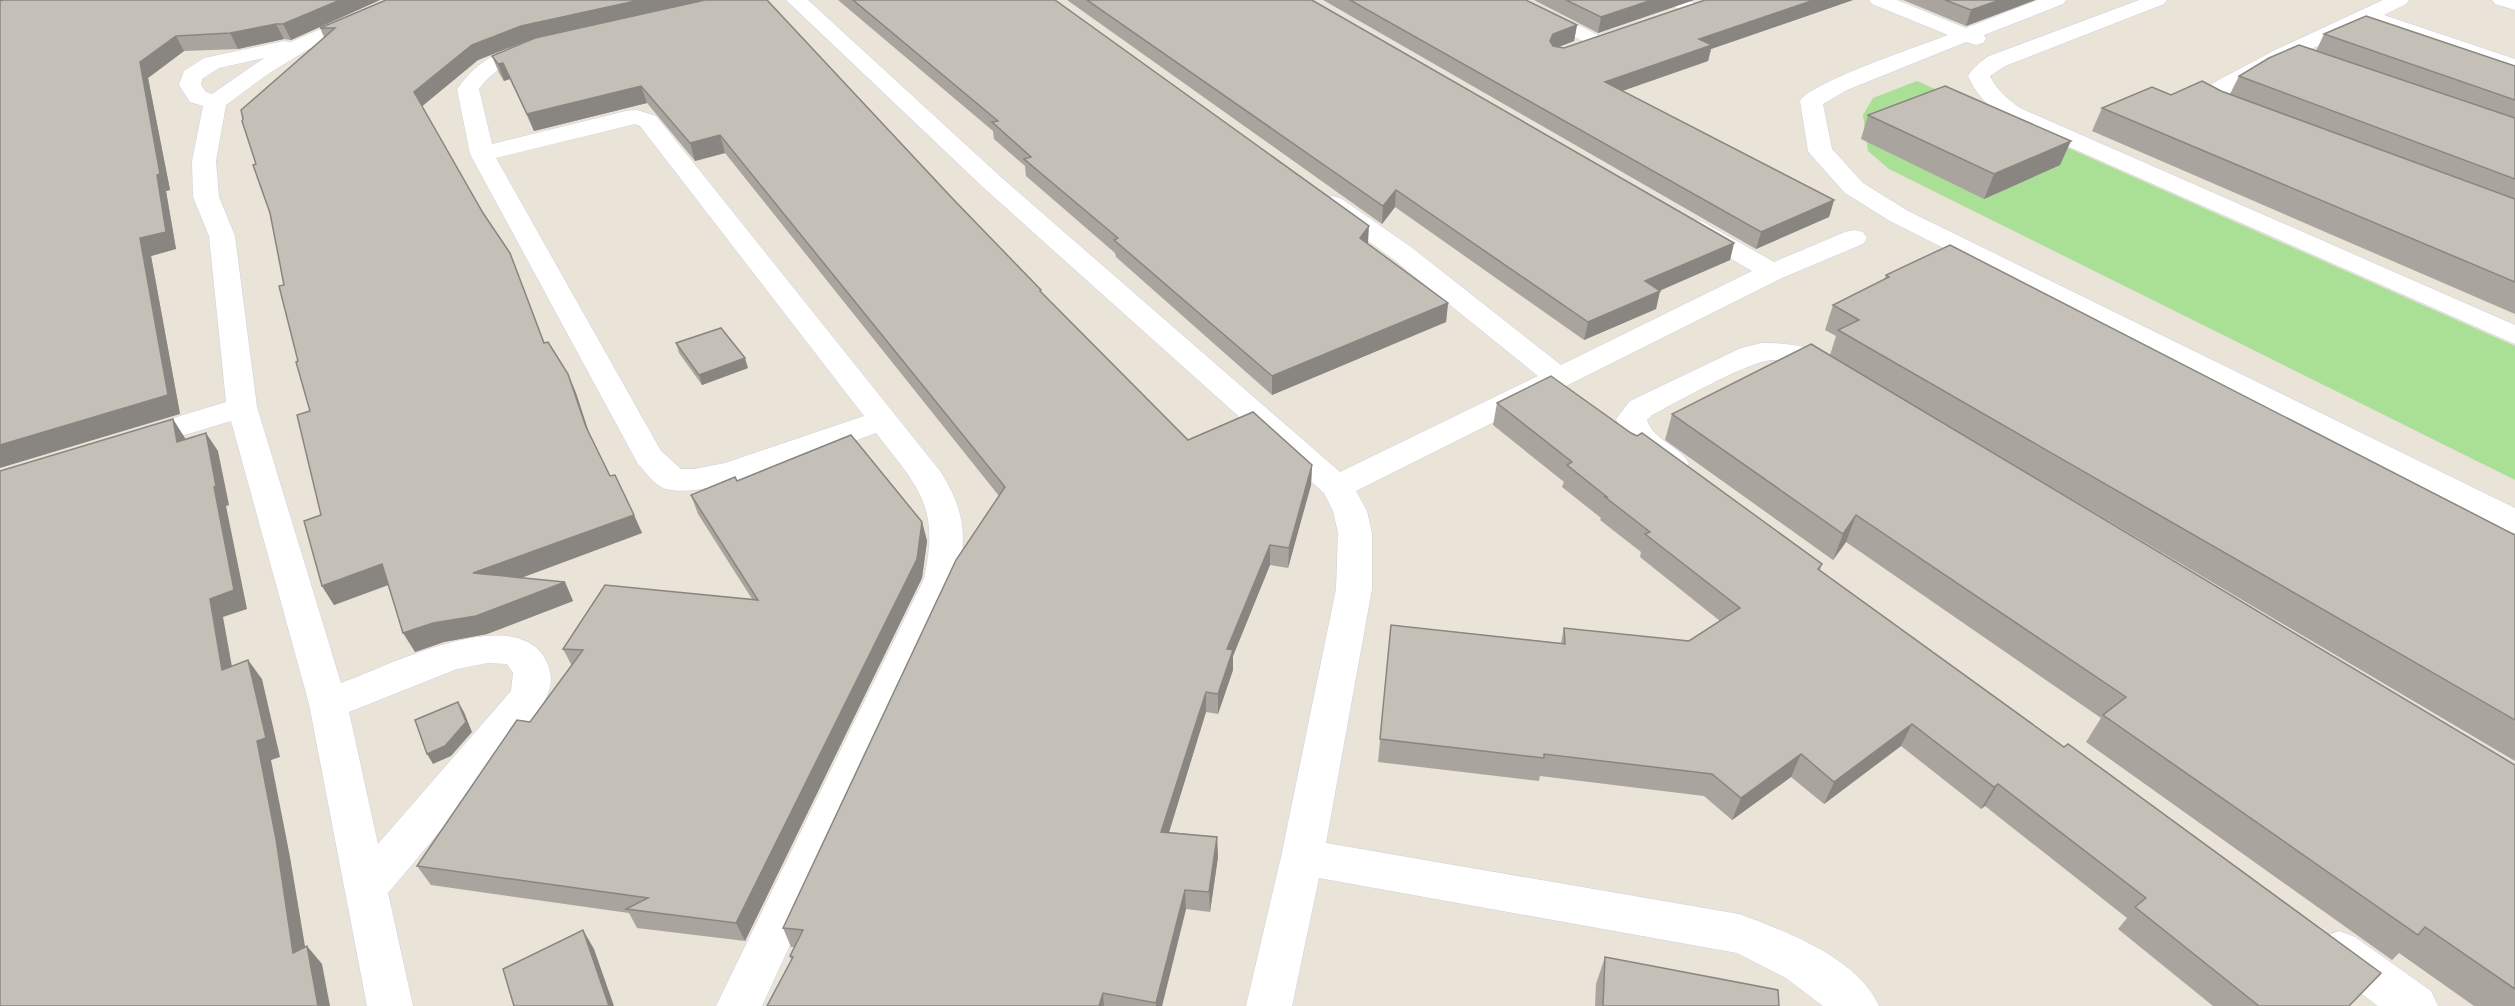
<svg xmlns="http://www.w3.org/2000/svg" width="2515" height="1006" font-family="'Nunito Sans',sans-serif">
  <rect width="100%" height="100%" fill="#e9e3d8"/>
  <path fill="#aadf96" d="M1917 81 2515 346V480L1889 169 1868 151 1863 115 1873 98Z"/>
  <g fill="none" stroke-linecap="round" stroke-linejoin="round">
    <defs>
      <g id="minor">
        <path d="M386 0H414L411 4 307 50 268 74 226 105 216 161 219 197 235 236 257 407 341 683C386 667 505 605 542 654 550 666 554 679 548 693 535 724 510 748 488 773 455 813 422 853 388 893L413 1006H367L309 704 231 421 135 450 124 447 119 440 124 433 226 402 209 236 193 197 192 161 203 106 190 102 179 85 184 71 204 58 284 41 291 42ZM264 58 212 94 206 92 201 85 202 79 219 68ZM488 663 507 664 513 673 511 691 378 844 349 712 457 669Z"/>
        <path d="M786 0H808L1003 179 1340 472 1538 376 1393 259 1324 209 1320 204 1324 199 1333 196 1342 199 1411 247 1561 365 1752 271 1685 232 1681 227 1685 222 1694 219 1703 222 1774 262 1845 232 1854 230 1863 232 1867 238 1863 244 1782 278 1356 491 1367 511 1372 533V589L1326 843 1739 914C1785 931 1858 958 1879 1006H1823L1786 978 1737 953 1319 878 1292 1006H1246L1281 857 1336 589 1338 533 1333 511 1324 493 985 189Z"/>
        <path d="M1504 0H1529L1598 35 1632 24 1639 26 1642 30 1639 34 1597 48 1507 4Z"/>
        <path d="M1667 0C1680 0 1697 0 1706 9L1703 13C1692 16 1674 10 1667 0Z"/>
        <path d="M1869 0H1897L1966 28 2038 0H2066L2063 4 1984 35 1986 39 1983 43 1976 45 1966 42 1847 90 1823 104 1832 149 1863 183 1908 211 2515 508V533L2503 530 1890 221 1845 193 1812 156 1808 151 1800 101C1813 81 1920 46 1948 35L1872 4Z"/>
        <path d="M2139 0H2167L2164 4 2005 66 1990 76C1997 91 2008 99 2020 108L2515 325V344L2004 118C1988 106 1976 94 1968 76 1974 67 1980 62 1989 56Z"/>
        <path d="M2383 0H2409L2406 4 2384 15 2515 59V72L2368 23 2285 61 2225 96C2232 106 2247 104 2253 114L2250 119C2232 123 2208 113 2202 95L2213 83 2275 50Z"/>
        <path d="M2492 0H2515V10L2495 4Z"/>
        <path d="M536 40 543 42 547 46 543 50C519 58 494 67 479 89L492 144 626 111 637 110 656 116 940 471C965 510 967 535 958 579L762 1006H716L924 579C940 506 919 488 876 433 836 447 696 506 661 487 652 482 645 471 638 464L470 154 457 89C477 60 503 48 536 40ZM635 124 640 126 864 416 725 463 694 469H681L661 451 496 158Z"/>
        <path d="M1762 343C1788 342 1832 349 1848 372L1843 378C1819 384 1799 361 1774 360 1749 360 1678 402 1652 415L1647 420C1653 440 1678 445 1689 463L1684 470 1673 473 1662 470 1625 442 1616 419 1630 401 1741 348Z"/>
        <path d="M2339 931 2355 937 2431 991 2438 1006H2378L2323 965 2317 951 2323 937Z"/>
      </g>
    </defs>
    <use href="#minor" stroke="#ced0e0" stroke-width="1"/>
    <use href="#minor" fill="#fff" fill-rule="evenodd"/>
  </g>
  <g fill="#a9a59e">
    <path d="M0 0H380L291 40 284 39 238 49 184 51 148 78 170 190 166 191 176 249 151 256 180 414Z"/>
    <path d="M767 0 1042 293 1188 440 1312 465 1311 485 1288 568 1270 565 1233 656V670L1218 714 1206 712 1169 832 1217 837 1218 857 1210 912 1186 909 1162 1006H767L791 960 790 956 794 947H791L783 928 999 496 725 153 695 161 647 103 534 131 510 79 504 81 499 73 492 56 526 41 478 60 422 106 545 343 568 374 576 393 590 436 610 476 634 515 642 533 521 578 565 582 573 601 487 634 444 642 415 652 389 585 334 605 322 586 321 515 310 411 298 361 270 213 256 164 324 37 320 28Z"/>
    <path d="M838 0H1055L1368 244 1448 303 1446 322 1272 395 1116 257 1115 253 1026 176 1025 166 994 139 993 131Z"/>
    <path d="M1067 0H1312L1734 243 1730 260 1660 290 1656 309 1584 340 1395 207 1382 224Z"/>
    <path d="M1323 0H1526L1577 25 1574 41 1558 47 1564 48 1705 0H1853L1711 49 1708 61 1622 91 1834 200 1829 217 1756 249Z"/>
    <path d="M1534 0H1694L1598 33Z"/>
    <path d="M1903 0H2035L1966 26Z"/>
    <path d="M2324 34 2515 66V314L2092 131 2102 108 2171 95 2221 91 2230 94 2239 76 2316 51Z"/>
    <path d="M1868 115 2060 165 1984 199 1861 139Z"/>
    <path d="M1886 275 2515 535V761L1924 412 2515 765V1006H2474L2399 953 2392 960 2086 742 2101 718 1846 542 1833 560 1665 440 1672 414 1830 355 1836 336 1825 330 1833 305 1884 280Z"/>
    <path d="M676 343 748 368 702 385 679 353Z"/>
    <path d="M1497 403 1631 433 1822 564 1820 570 2349 1006H2213L2118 929 2127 918 1985 806 1981 809 1901 746 1824 804 1791 777 1732 820 1704 796 1540 776 1539 781 1378 762 1391 625 1561 643 1564 628 1689 641 1720 621 1640 557 1641 552 1600 520 1601 518 1562 487 1564 482 1493 425Z"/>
    <path d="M737 481 922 522 927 541 922 578 745 941 637 928 629 913 431 885 417 866 530 722 572 666 563 649 752 599 698 514 691 495Z"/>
    <path d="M1605 957 1779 1006H1595L1596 984Z"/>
  </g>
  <g fill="#898681">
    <path d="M340 0H380L291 40 283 24Z"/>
    <path d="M640 0H712L526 41 478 60 420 108 414 92 472 45 521 26Z"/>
    <path d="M1652 0H1694L1598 33 1601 17Z"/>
    <path d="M1814 0H1853L1711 49 1708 61 1602 98 1605 82 1699 39Z"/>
    <path d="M2000 0H2035L1966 26 1971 10Z"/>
    <path d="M276 24 284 39 238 49 230 33Z"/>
    <path d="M1577 25 1574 41 1551 50 1550 41 1553 34Z"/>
    <path d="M176 36 184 51 148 78 170 190 166 191 176 249 151 256 180 414 0 468V445L140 238V62Z"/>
    <path d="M503 63 510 79 504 81 498 64Z"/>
    <path d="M641 86 647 103 534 131 527 114Z"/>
    <path d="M720 135 725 153 695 161 690 143Z"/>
    <path d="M2071 141 2060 165 1984 199 1994 174Z"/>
    <path d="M1396 190 1395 207 1382 224 1383 206Z"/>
    <path d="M1834 200 1829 217 1756 249 1761 232Z"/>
    <path d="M1369 226 1368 243 1359 256 1360 238Z"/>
    <path d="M1734 243 1730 260 1641 299 1645 281Z"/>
    <path d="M1660 291 1656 309 1584 340 1588 322Z"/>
    <path d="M1448 303 1446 322 1272 395V376Z"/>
    <path d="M745 358 748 368 702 385 699 375Z"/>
    <path d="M568 374 576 393 593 445 586 427Z"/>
    <path d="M173 419 185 438 189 460 177 442Z"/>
    <path d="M206 433 218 451 229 505 226 506 247 609 223 617 236 689 222 670 210 599 214 487Z"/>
    <path d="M1312 465 1311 485 1288 568 1289 548Z"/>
    <path d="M634 515 642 533 483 592 473 573Z"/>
    <path d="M1856 515 1846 542 1833 560 1843 534Z"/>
    <path d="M922 522 927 541 922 578 745 941 736 923Z"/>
    <path d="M1270 545V565L1233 656V670L1218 714V694L1227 649Z"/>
    <path d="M382 564 393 583 334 605 322 586Z"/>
    <path d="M565 582 573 601 487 634 444 642 415 652 403 633Z"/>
    <path d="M248 660 262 679 280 757 271 760 290 857 309 970 293 953 257 741Z"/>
    <path d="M1206 692V712L1163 852 1161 832Z"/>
    <path d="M458 702 464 712 472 732 451 756 433 764 427 754Z"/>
    <path d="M1912 724 1901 746 1824 804 1834 782Z"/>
    <path d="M1801 754 1791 777 1732 820 1741 798Z"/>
    <path d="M1998 784 1985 806 1981 809 1994 787Z"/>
    <path d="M1217 837 1218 857 1210 912 1209 892Z"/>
    <path d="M1185 890 1186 909 1162 1006H1156V1003Z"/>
    <path d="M583 930 594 949 614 1006H609Z"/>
    <path d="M307 946 322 964 330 1006H318Z"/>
    <path d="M1103 993 1104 1006H1099Z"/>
  </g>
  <g fill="#c4c0b8" stroke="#898681" stroke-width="1.5">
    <path d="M3 0H340L283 24H276L230 33 176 36 140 62 160 174 157 175 166 232 140 238 168 395 0 445V1Z"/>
    <path d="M386 0H640L521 26 472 45 414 92 483 213 510 253 544 343 548 342 568 374 586 427 610 476 615 475 634 515 473 573 565 582 476 616 433 623 403 633 382 564 322 586 304 521 321 515 297 415 310 411 296 362 298 361 279 286 284 285 270 213 253 165 256 164 242 121 243 119 241 110 335 28H320Z"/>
    <path d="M705 0H767L952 198 1041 290 1040 291 1188 440 1253 412 1312 465 1289 548 1270 545 1227 649 1233 650 1218 694 1206 692 1161 832 1217 837 1209 892 1185 890 1156 1003 1103 993 1099 1006H767L793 957 790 956 803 930 783 928 956 560 1005 487 720 135 690 143 641 86 527 114 503 63 498 64 492 56 535 38Z"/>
    <path d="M853 0H1055L1369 226 1360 238 1448 303 1272 376 1114 240 1118 238 1024 159 1031 157 992 122 998 121Z"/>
    <path d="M1087 0H1312L1734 243 1645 281 1660 291 1588 322 1396 190 1383 206Z"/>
    <path d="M1350 0H1526L1577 25 1553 34 1550 41 1553 46 1564 48 1705 0H1814L1699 39 1712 45 1605 82 1834 200 1761 232Z"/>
    <path d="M1566 0H1652L1601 17Z"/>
    <path d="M1945 0H2000L1971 10Z"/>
    <path d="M2366 16 2515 66V100L2324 34Z"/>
    <path d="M2299 45 2515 118V179L2239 76 2269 58Z"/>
    <path d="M2202 81 2221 91 2515 199V282L2102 108 2152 87 2171 95Z"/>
    <path d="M1945 86 2071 141 1994 174 1868 115Z"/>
    <path d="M1950 245 2515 535V720L1838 330 1859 320 1833 305 1889 277 1886 275Z"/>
    <path d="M721 328 745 358 699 375 676 343Z"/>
    <path d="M1811 344 2515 765V989L2425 927 2418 935 2103 715 2126 697 1856 515 1843 534 1672 414Z"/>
    <path d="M1551 376 1631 433 1637 436 1642 433 1822 564 1818 569 2064 747 2068 744 2381 973 2349 1006H2259L2135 907 2146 898 1998 784 1994 787 1912 724 1834 782 1801 754 1741 798 1712 774 1544 754V758L1380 739 1391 625 1565 644 1564 628 1689 641 1740 608 1645 534 1650 532 1605 497H1607L1567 465 1572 462 1497 403Z"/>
    <path d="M173 419 177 442 206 433 216 486 214 487 234 590 210 599 222 670 248 660 266 738 257 741 276 839 293 953 307 946 318 1006H0V471Z"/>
    <path d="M851 435 922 522 917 559 736 923 626 909 648 898 417 866 517 720 530 722 583 650 563 649 605 585 758 600 691 495 735 477 737 481Z"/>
    <path d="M458 702 466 722 445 746 427 754 415 720Z"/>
    <path d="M583 930 609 1006H514L503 969Z"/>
    <path d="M1605 957 1778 990 1779 1006H1603Z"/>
  </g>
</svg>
